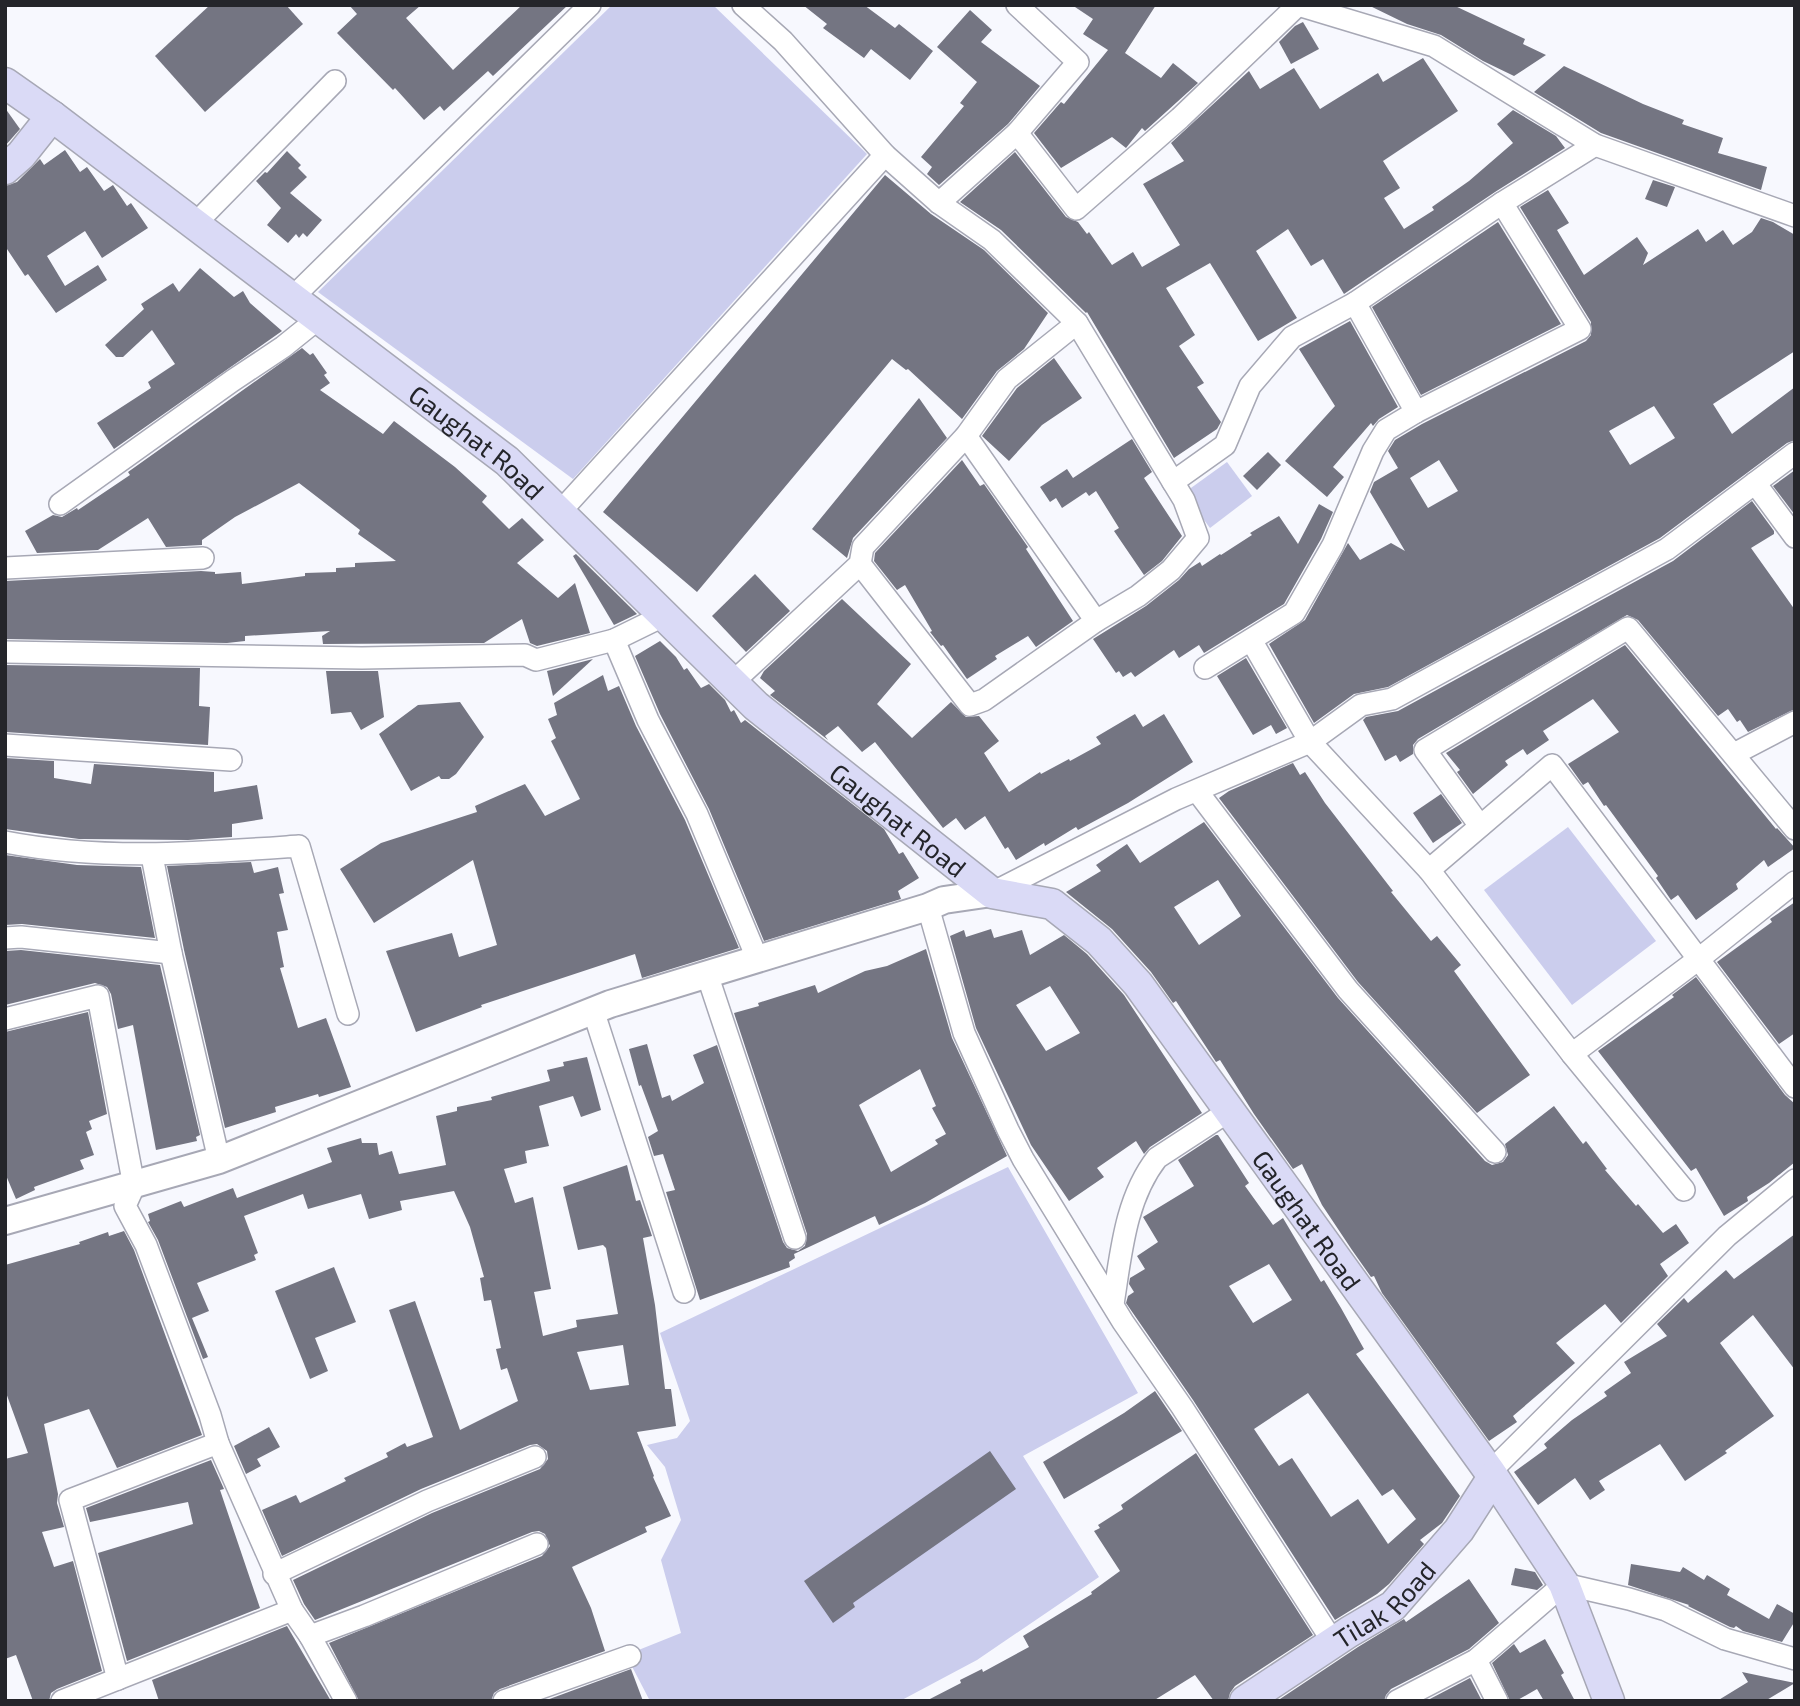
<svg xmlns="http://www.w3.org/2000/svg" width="1800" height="1706" font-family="'Exo 2',sans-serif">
  <rect width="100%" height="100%" fill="#f7f8fe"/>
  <g fill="#cbcded">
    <path d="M612 5H713L867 154 573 479 318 292Z"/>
    <path d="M1227 462 1252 496 1210 528 1184 493Z"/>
    <path d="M1568 827 1656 941 1572 1005 1484 890Z"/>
    <path d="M1008 1167 1138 1393 1023 1456 1099 1577 977 1660 900 1701H650L626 1655 681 1633 661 1560 681 1520 665 1467 647 1445 677 1438 690 1421 660 1333Z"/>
  </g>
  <g fill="#747582" fill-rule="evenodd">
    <path d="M210 5H286L303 24 205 112 155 56Z"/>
    <path d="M349 5H421L406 18 453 70 522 5H568L493 76 488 71 444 111 440 106 424 120 395 88 393 90 337 33 357 14Z"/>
    <path d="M803 5H864L895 28 899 24 933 51 910 80 871 49 864 58 823 28 827 24Z"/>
    <path d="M1072 5H1156L1125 53 1161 78 1173 63 1198 83 1145 131 1142 128 1126 148 1112 137 1061 168 1034 133 1061 102 1064 104 1108 50 1083 34 1093 19Z"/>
    <path d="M1368 5H1453L1525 39 1523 44 1546 55 1514 76 1483 61 1441 35 1407 24Z"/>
    <path d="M970 10 992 30 981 42 1040 86 1008 124 939 185 927 174 932 167 921 157 964 106 960 103 977 82 937 47Z"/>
    <path d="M1303 22 1319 49 1291 64 1279 42 1295 26Z"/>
    <path d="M1423 58 1458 111 1383 161 1400 188 1384 198 1404 229 1434 210 1432 207 1469 181 1513 143 1497 124 1513 110 1556 136 1565 148 1495 192 1344 294 1323 259 1311 266 1288 229 1256 251 1297 318 1258 341 1210 263 1166 288 1195 335 1179 346 1204 383 1197 387 1221 422 1217 429 1174 458 1087 312 1086 313 1001 230 960 202 1015 152 1066 217 1078 222 1087 234 1089 232 1112 265 1133 252 1142 267 1180 245 1143 184 1184 161 1171 143 1249 71 1260 89 1294 68 1320 109 1378 73 1383 82Z"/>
    <path d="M1564 66 1643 104 1684 120 1682 124 1723 138 1718 153 1767 167 1761 190 1601 133 1534 92Z"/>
    <path d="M5 108 20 129 5 146Z"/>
    <path d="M65 150 80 172 87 167 104 191 113 185 127 206 131 203 148 228 102 258 85 231 47 256 65 286 98 265 107 280 56 313 28 274 25 276 5 246V186L17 182 40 159 44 165Z"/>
    <path d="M287 151 301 165 298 168 307 177 290 193 322 220 307 237 303 233 299 238 296 234 288 243 267 225 281 208 256 181 265 172 267 173Z"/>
    <path d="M885 175 931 214 984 250 1048 313 1024 349 997 371 962 419 908 369 906 370 892 359 697 592 603 512Z"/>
    <path d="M1653 180 1675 187 1667 207 1645 199Z"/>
    <path d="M1548 190 1569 223 1557 230 1584 275 1637 237 1648 253 1643 265 1698 229 1706 242 1723 230 1733 245 1752 232 1761 218 1773 222 1795 235V351L1713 404 1732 434 1795 387V440L1787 443 1660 538 1388 687 1354 694 1314 723 1269 644 1305 620 1348 543 1360 560 1391 543 1405 551 1370 492 1374 482 1398 468 1388 451 1395 440 1422 424 1586 341 1591 335V322L1520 207ZM1654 406 1675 438 1630 465 1609 431ZM1439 460 1458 491 1428 508 1410 478Z"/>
    <path d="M1498 222 1561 324 1421 395 1372 307Z"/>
    <path d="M200 268 234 297 243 291 250 303 282 331 114 449 97 423 151 388 148 382 175 364 152 330 123 357H116L105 345 144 309 141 304 173 283 179 292Z"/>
    <path d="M1350 321 1398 407 1379 419 1373 426 1371 423 1333 467 1344 477 1327 497 1285 461 1335 406 1299 349Z"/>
    <path d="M302 348 310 355 313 353 327 373 324 375 330 383 320 390 383 434 394 421 455 467 487 496 482 502 509 529 522 518 544 540 517 563 558 598 575 583 590 633 537 646 530 643 522 619 484 643 323 644 322 636 330 631 245 636V641L227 643 5 639V581L201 571 215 572V574L241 572 242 584 305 576V573L336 572V568L355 567V563L396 561 358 534 360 530 299 483 235 517 202 540V545L166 547 148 518 98 550 37 553 25 531 53 515 62 517 77 508 78 510 130 475 128 472Z"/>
    <path d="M1054 358 1082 398 1042 425 1009 461 982 436 1017 388Z"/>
    <path d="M919 398 947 438 853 538 847 558 812 529Z"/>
    <path d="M1132 439 1152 472 1144 478 1182 536 1162 561 1144 575 1114 531 1119 528 1096 491 1089 496 1086 492 1062 508 1056 498 1050 502 1040 487 1067 469 1073 478Z"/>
    <path d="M1268 452 1281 465 1257 490 1243 476Z"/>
    <path d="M962 460 980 486 984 484 1028 547 1026 549 1073 621 1036 647 1028 636 995 656 997 659 967 679 943 645 941 646 930 632 932 631 905 585 897 590 874 561 875 553Z"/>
    <path d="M1795 470V515L1773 486Z"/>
    <path d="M1752 501 1774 531V534L1751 548 1795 610V709L1748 732 1740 720 1737 722 1728 709 1718 716 1638 620 1627 615 1418 739 1413 745V754L1400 762 1396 755 1385 761 1363 720 1366 717 1398 711 1673 561Z"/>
    <path d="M1319 504 1333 512 1321 539 1284 604 1204 653 1199 645 1179 658 1174 650 1135 677 1131 672 1123 677 1119 671 1116 673 1093 639 1146 606 1179 580 1189 569 1200 562 1202 566 1220 554 1221 555 1252 535 1250 533 1279 516 1298 544Z"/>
    <path d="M576 554 631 608 637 614 614 625 573 556Z"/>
    <path d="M755 574 790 611 746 652 712 616Z"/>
    <path d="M842 599 911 664 877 704 912 738 951 702 966 717 979 716 999 741 984 753 1009 792 1040 772 1041 774 1069 759 1070 761 1101 744 1096 737 1135 714 1143 727 1164 714 1193 762 1128 803 1078 830 1076 827 1045 846 1044 843 1016 860 1008 847 1005 849 985 816 965 830 956 818 943 828 875 742 862 752 838 726 825 736 828 740 770 695 775 691 760 678 764 671Z"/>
    <path d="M660 641 676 657 684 670 687 668 701 688 709 684 725 700 731 712 734 710 741 723 745 720 884 829 899 854 903 852 919 878 898 891 901 899 764 941 709 809 660 714 635 656Z"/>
    <path d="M1625 645 1776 829 1777 828 1795 848 1768 867 1764 860 1736 884 1738 889 1696 920 1678 895 1671 900 1656 878 1658 876 1606 805 1604 806 1588 782 1583 785 1568 764 1619 732 1593 699 1543 731 1549 740 1527 755 1523 749 1505 761 1508 765 1473 794 1457 772 1460 770 1446 753Z"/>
    <path d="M1246 658 1287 728 1276 734 1271 725 1253 735 1217 676Z"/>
    <path d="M593 659 553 696 547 671Z"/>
    <path d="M5 665 200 668 199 706 210 707 208 745 5 732Z"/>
    <path d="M326 671H378L384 717 361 730 351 712 331 714Z"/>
    <path d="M603 675 608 691 619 686 636 726 685 820 739 948 642 978 635 954 481 1005 482 1007 416 1032 386 951 452 933 459 957 497 945 473 860 374 923 340 869 381 843 477 812 475 806 525 784 545 816 580 799 551 741 556 738 548 719 557 715 554 703Z"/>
    <path d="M460 702 484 737 456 774 449 779H441L439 776 411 791 379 734 418 705Z"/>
    <path d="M5 758 54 761V778L91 784 94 764 214 772V792L257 785 263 819 232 824V837L188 840 79 839 5 829Z"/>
    <path d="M1293 763 1300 775 1305 772 1325 803 1393 891 1391 892 1431 941 1437 936 1461 965 1454 971 1530 1075 1477 1113 1358 982 1219 798 1229 791Z"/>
    <path d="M1441 794 1462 823 1433 843 1413 813Z"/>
    <path d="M1204 822 1338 998 1485 1161 1492 1165 1503 1162 1508 1155 1505 1144 1554 1106 1583 1144 1586 1141 1607 1169 1605 1170 1636 1206 1638 1204 1663 1233 1676 1224 1689 1243 1660 1264 1668 1276 1621 1323 1605 1304 1556 1343 1575 1363 1513 1416 1517 1422 1489 1441 1382 1293 1374 1276 1371 1277 1352 1250 1322 1205 1302 1164 1293 1169 1254 1114 1220 1060 1216 1062 1176 1001 1173 1003 1151 972 1112 929 1066 892 1101 871 1096 865 1127 844 1140 863ZM1218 880 1241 916 1199 945 1174 907Z"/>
    <path d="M5 855 77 865 141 867 155 938 22 924 5 925Z"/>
    <path d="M251 862 254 873 278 867 284 893 279 894 288 930 277 932 284 967 280 968 298 1028 326 1018 351 1087 319 1097 318 1094 275 1107 276 1112 225 1128 184 950 167 866Z"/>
    <path d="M1795 902V1033L1779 1044 1717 962 1772 922 1770 919Z"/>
    <path d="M991 929 994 938 1022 930 1030 955 1064 935 1087 954 1124 995 1202 1113 1150 1147 1144 1154 1136 1141 1097 1168 1104 1177 1069 1201 1031 1145 976 1028 950 936 964 930 966 937ZM1050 986 1080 1033 1046 1051 1016 1005Z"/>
    <path d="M926 949 952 1038 1007 1156 925 1203 879 1225 875 1216 794 1254 795 1258 789 1262 790 1267 700 1300 666 1192 675 1190 663 1154 654 1156 648 1137 658 1131 641 1085 639 1086 629 1049 647 1044 662 1098 670 1095 672 1101 704 1083 693 1055 717 1045 783 1242 787 1248 798 1251 805 1246 807 1234 734 1013 759 1006 758 1003 815 985 818 993 865 971 887 966ZM920 1069 936 1106 932 1108 946 1134 935 1140 938 1144 891 1172 859 1105Z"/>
    <path d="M21 950 160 965 200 1135 196 1137 197 1141 156 1150 133 1025 118 1029 111 994 107 987 95 983 5 1005V951Z"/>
    <path d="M1696 977 1785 1095 1795 1104V1162L1769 1183 1747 1197 1748 1201 1724 1216 1696 1168 1691 1171 1598 1051 1674 997 1672 995Z"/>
    <path d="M88 1012 107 1114 89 1121 92 1129 86 1132 94 1155 80 1160 84 1169 34 1187 35 1190 16 1199 5 1173V1032Z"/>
    <path d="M587 1057 601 1110 581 1117 573 1096 539 1106 549 1146 525 1151 527 1163 504 1169 515 1203 533 1197 551 1289 534 1292 543 1336 577 1327 576 1320 618 1314 606 1248 603 1245 578 1250 563 1187 627 1165 636 1201 640 1200 652 1236 643 1238 655 1305 665 1389H671L676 1426 637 1432 654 1476 653 1477 671 1516 645 1527 647 1532 572 1567 591 1608 605 1651 500 1689 494 1693 491 1701H359L329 1643 542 1556 550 1546 545 1534 539 1531 532 1532 315 1620 304 1604 293 1580 432 1513 540 1469 548 1459 547 1451 537 1444 530 1445 421 1489 282 1556 262 1510 296 1495 300 1503 346 1481 344 1478 388 1457 386 1453 405 1443 407 1447 433 1437 389 1310 415 1301 460 1430 518 1401 507 1368 501 1370 496 1349 501 1348 491 1300 484 1301 480 1278 484 1277 470 1227 454 1191 400 1201 402 1210 369 1219 361 1194 308 1209 303 1194 244 1216 258 1253 254 1255 256 1260 197 1283 209 1311 192 1318 208 1357 203 1359 158 1240 148 1222 150 1221 148 1214 181 1201 184 1207 233 1188 237 1198 332 1162 327 1148 361 1138 362 1143H377L379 1155 392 1151 399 1174 446 1165 436 1116 457 1111V1107L492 1100 491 1097 550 1081 547 1070 564 1066 563 1062ZM623 1345 629 1385 590 1390 577 1352Z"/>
    <path d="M1216 1135H1218L1249 1183 1245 1186 1273 1225 1283 1218 1321 1282 1324 1280 1341 1308 1364 1349 1356 1354 1460 1496 1442 1523 1420 1540 1424 1544 1389 1584 1377 1594 1335 1620 1193 1400 1126 1303 1128 1296 1134 1292 1129 1284 1130 1278 1145 1269 1137 1256 1158 1242 1143 1217 1194 1186 1178 1160ZM1269 1264 1292 1300 1253 1323 1229 1286ZM1308 1393 1382 1496 1393 1489 1416 1519 1388 1544 1358 1499 1331 1517 1292 1458 1279 1466 1254 1429Z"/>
    <path d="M124 1231 134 1250 202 1435 117 1468 89 1409 44 1424 58 1494 57 1503 64 1527 42 1532 54 1567 73 1561 102 1671 57 1689 51 1693 49 1701H33L16 1655 5 1659V1459L28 1453 5 1390V1265L80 1244 79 1242 108 1232 109 1236Z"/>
    <path d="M1795 1234V1370L1753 1315 1720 1343 1774 1416 1725 1451 1727 1453 1685 1481 1660 1444 1599 1481 1605 1490 1590 1500 1575 1478 1538 1505 1514 1472 1547 1448 1544 1444 1572 1420 1607 1396 1604 1392 1631 1373 1624 1362 1667 1336 1657 1324 1684 1298 1688 1303 1726 1270 1734 1279Z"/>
    <path d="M334 1267 356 1322 315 1338 328 1371 310 1379 275 1291Z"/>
    <path d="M1155 1391 1182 1431 1064 1499 1043 1462 1124 1413Z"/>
    <path d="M269 1427 280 1447 257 1459 261 1466 246 1474 234 1446Z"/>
    <path d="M990 1451 1016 1489 853 1603 855 1607 833 1623 804 1581Z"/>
    <path d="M1196 1453 1313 1635 1235 1686 1230 1693 1228 1701H1214L1195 1675 1153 1701H926L961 1683 960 1680 982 1669 983 1672 1029 1647 1023 1636 1092 1594 1091 1592 1120 1571 1094 1531 1100 1528 1098 1525 1123 1509 1121 1505Z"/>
    <path d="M211 1460 224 1489 220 1490 260 1608 127 1661 98 1553 193 1524 188 1502 90 1522 86 1508Z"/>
    <path d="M1631 1564 1680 1572 1683 1567 1704 1580 1707 1575 1730 1589 1727 1595 1769 1619 1777 1604 1795 1614V1621L1782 1642 1743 1631 1736 1626 1734 1628 1730 1627 1688 1606 1689 1605 1628 1585Z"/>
    <path d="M1515 1568 1535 1572 1543 1585 1537 1590 1511 1585Z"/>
    <path d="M1469 1579 1499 1623 1469 1649 1391 1689 1386 1695 1384 1701H1277L1358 1647 1404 1619 1406 1622Z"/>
    <path d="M287 1626 331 1701H159L152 1680Z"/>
    <path d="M1545 1639 1564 1673 1561 1675 1575 1701H1544L1537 1689 1516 1701H1510L1492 1663 1514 1644 1520 1653Z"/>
    <path d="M631 1669 643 1701H544Z"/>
    <path d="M1742 1672 1795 1683 1765 1701H1717L1748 1682Z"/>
    <path d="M1470 1678 1482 1701H1426Z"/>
  </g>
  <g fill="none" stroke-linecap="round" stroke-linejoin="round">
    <defs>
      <g id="minor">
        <path d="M743 5 783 41 885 155 939 203 992 240 1077 323 1173 482 1184 500 1198 538 1171 570 1138 596 1096 621 984 700 970 705 860 564"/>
        <path d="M1298 5 1434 46 1595 145 1795 216"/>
        <path d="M1017 133 1076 209 1180 118 1298 5"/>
        <path d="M939 203 1017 133 1078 62 1017 5"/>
        <path d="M195 224 335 81"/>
        <path d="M292 298 590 5"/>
        <path d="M1355 303 1416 412"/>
        <path d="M966 436 1096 621"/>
        <path d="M1173 482 1225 445 1250 386 1292 337 1355 303 1502 203 1595 145"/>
        <path d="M1755 483 1795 537"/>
        <path d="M60 504 232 381 283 347 319 318"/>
        <path d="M559 513 885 155"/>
        <path d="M5 568 203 558"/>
        <path d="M614 640 648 720 697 814 757 958"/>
        <path d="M1251 640 1310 742 1429 870 1572 1054 1684 1190"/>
        <path d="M5 652 362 658 525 655 536 660 614 640 663 616"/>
        <path d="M1205 668 1294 613 1333 545 1373 451 1386 430 1416 412 1580 329 1502 203"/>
        <path d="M732 683 860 564 863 547 966 436 1007 379 1077 323"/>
        <path d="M5 745 231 760"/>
        <path d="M1734 754 1795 722"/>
        <path d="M1197 791 1348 990 1495 1152"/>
        <path d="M1480 826 1425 750 1628 628 1795 829"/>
        <path d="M5 842C103 861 200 853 299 846L348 1014"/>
        <path d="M152 856 171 953 219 1160"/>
        <path d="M1429 870 1552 765 1795 1087"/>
        <path d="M992 893 1176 799 1310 742 1361 705 1392 699 1667 549 1795 453"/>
        <path d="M928 907 964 1033 1008 1130 1023 1159 1123 1322 1182 1407 1333 1642"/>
        <path d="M5 938 21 937 171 953"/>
        <path d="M707 974 795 1238"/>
        <path d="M593 1010 684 1292"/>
        <path d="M5 1019 98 996 134 1186 125 1206 146 1245 210 1415 218 1443 70 1500 118 1679"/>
        <path d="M1572 1054 1700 958 1795 882"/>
        <path d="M1113 1304C1121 1254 1125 1199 1157 1158L1229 1111"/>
        <path d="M218 1443 292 1610 310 1636 346 1701"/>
        <path d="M1490 1472 1727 1236 1795 1180"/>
        <path d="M274 1574 427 1501 535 1457"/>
        <path d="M310 1636 364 1616 537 1544"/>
        <path d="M1476 1660 1497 1701"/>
        <path d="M62 1701 292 1610"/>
        <path d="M504 1701 630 1656"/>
        <path d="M1397 1701 1476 1660 1564 1584 1629 1599 1666 1610 1725 1639 1795 1659"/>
      </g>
      <path id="tertiary" d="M5 1221 219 1160 610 1004 928 907 944 900 992 893"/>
      <g id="secondary">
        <path id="s1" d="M5 83 52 116 507 461 756 706 992 893 1052 904 1099 941 1138 984 1490 1472 1564 1584 1609 1701"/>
        <path d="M5 169 21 155 52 116"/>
        <path id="s2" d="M1245 1701 1349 1632 1393 1606 1459 1530 1493 1477"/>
      </g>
    </defs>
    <use href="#minor" stroke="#a7a8b5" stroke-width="24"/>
    <use href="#tertiary" stroke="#a7a8b5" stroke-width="30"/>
    <use href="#secondary" stroke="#a7a8b5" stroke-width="33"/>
    <use href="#minor" stroke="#fff" stroke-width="21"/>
    <use href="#tertiary" stroke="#fff" stroke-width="26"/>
    <use href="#secondary" stroke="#dadaf6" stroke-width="30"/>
  </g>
  <g text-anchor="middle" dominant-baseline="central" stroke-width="6" stroke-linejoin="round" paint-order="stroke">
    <g font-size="26" fill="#24252a" stroke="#f7f8fe">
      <text stroke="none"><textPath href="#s1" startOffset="593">Gaughat Road</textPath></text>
      <text stroke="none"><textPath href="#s1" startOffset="1160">Gaughat Road</textPath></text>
      <text stroke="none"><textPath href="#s1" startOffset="1748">Gaughat Road</textPath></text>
      <text stroke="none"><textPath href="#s2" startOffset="170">Tilak Road</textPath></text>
    </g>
  </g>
  <rect width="1800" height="1706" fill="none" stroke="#24252a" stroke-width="14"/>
</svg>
